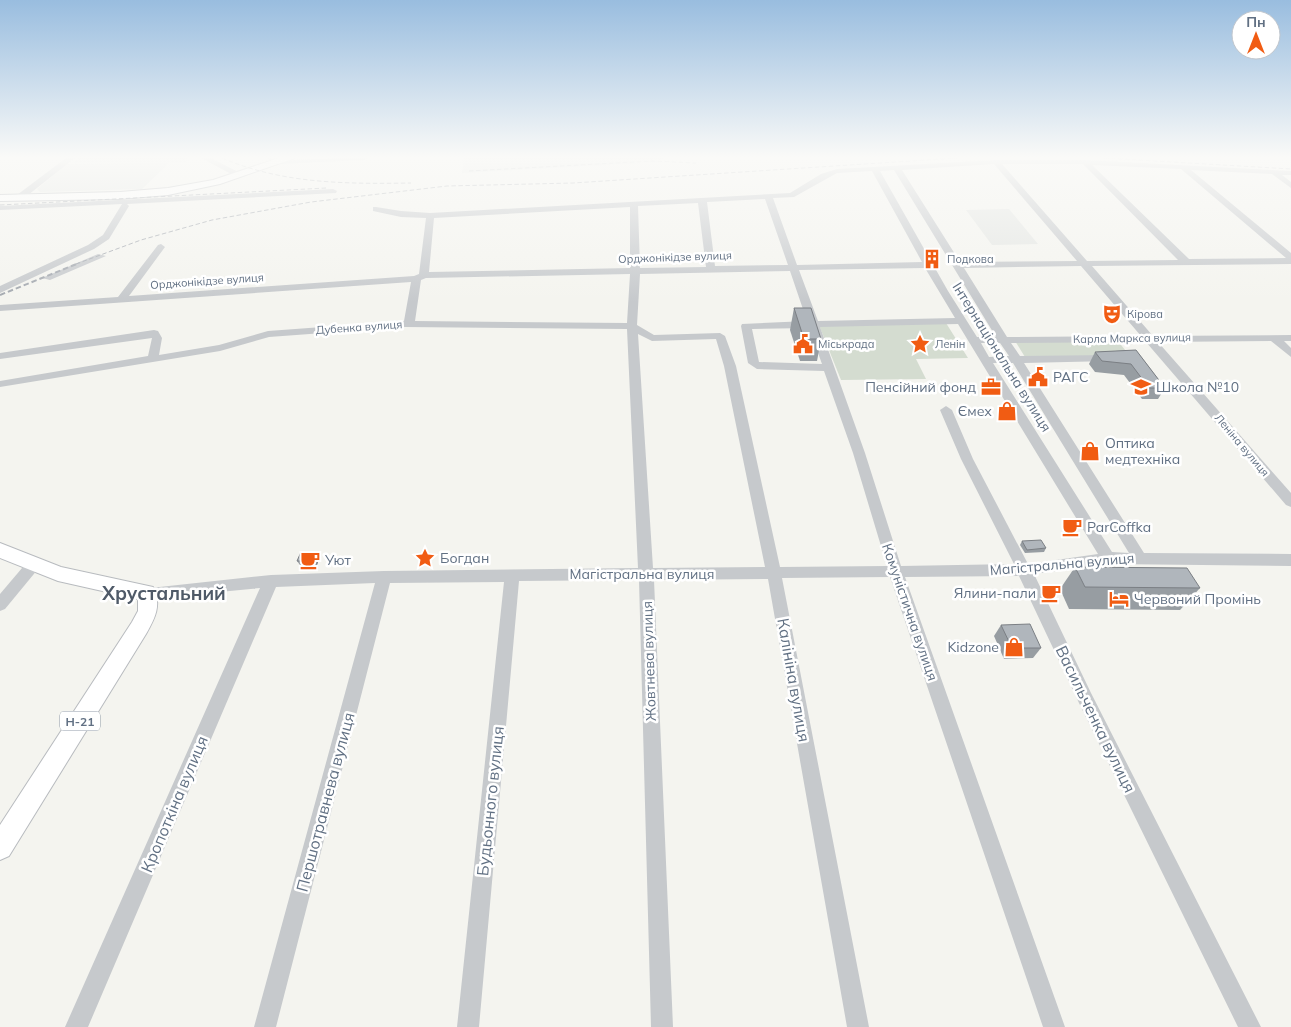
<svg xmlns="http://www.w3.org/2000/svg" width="1291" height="1027" font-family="Mulish,sans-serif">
  <rect width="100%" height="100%" fill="#f4f4ef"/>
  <g fill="#e4e6e3">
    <path d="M79 158H188L185 162 72 163Z"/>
    <path d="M464 158H663L661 162 462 173Z"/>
    <path d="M169 163 142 189 40 192 37 189 67 164Z"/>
    <path d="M1009 209 1038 244 992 245 966 210Z"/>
  </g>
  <g fill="#d4dcd0">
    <path d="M946 323 968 358 916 359 926 379 841 380 819 325Z"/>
    <path d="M1117 340 1130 356 1025 357 1015 341Z"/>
  </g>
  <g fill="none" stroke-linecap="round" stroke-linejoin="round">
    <defs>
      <g id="major">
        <path d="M279 158H295L220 184 168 195 120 199 0 201V195L120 192 168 188 213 180Z"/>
        <path d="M0 543 61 567 153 587C162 605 155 618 146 634L9 856 0 860V825L132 622 138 611V599L58 581 0 558Z"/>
      </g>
    </defs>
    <use href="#major" stroke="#b8bbbf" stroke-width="2"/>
    <g fill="#c6c9cc" fill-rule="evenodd">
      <path d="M66 158H75L23 199H17V195Z"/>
      <path d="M201 158H211L244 175 237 177Z"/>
      <path d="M267 158 279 160 368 158 364 160 277 164Z"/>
      <path d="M996 160H1085L1291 171V175H1282L1291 182V188L1272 174 1191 170 1291 253V264L1092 266 1153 336 1291 335V341H1284L1291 348V357L1271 341 1158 342 1291 493V507L1286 505 1146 342 1011 343 1020 356 1111 355 1116 358 1111 361 1024 363 1144 553 1291 554V566L1108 564 1034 574 1091 693 1261 1027H1238L1079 703 1019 576 905 577 1065 1027H1043L890 577 782 578 869 1027H847L768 579 654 580 673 1027H651L639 580 519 581 479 1027H457L504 582 390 583 276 1027H254L375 583 276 587 88 1027H65L260 588 146 599 141 597 138 593 141 589 271 575 384 571 638 568 627 329 405 327 269 337 220 351 0 387V381L148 356 152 338 0 359V353L154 330 158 331 162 338 159 355 219 345 268 331 404 321 411 282 0 311V305L118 297 158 245 161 244 165 247 129 296 414 276 419 274 426 218 401 217 373 211V207H376L401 211 430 213 790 193 821 174 837 169ZM994 164 1077 261 960 262 902 170ZM1002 164H1083L1178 260 1087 261ZM1092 165 1181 169 1286 258 1189 259ZM894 170 996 337H977L948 291 880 171ZM872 171 922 262 797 265 773 198 794 197 837 173ZM765 199 788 265 715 266 707 202ZM698 203 706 267 640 268 638 206ZM630 207V268L429 272 434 218ZM1081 266 1141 336 1007 337 964 268ZM925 268 955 318 818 321 799 270ZM790 271 807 321 742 324 741 326 748 363 757 369 824 371 853 453 887 566 780 567 736 366 725 336 720 333 654 335 637 325 640 274ZM630 274 627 323 415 321 421 280 426 278ZM958 324 1098 554 1028 564 973 459 952 410 946 406 940 410 961 459 1014 564 901 566 865 453 820 327ZM809 328 822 364 759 362 752 329ZM638 334 652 341 716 339 724 366 765 567 653 568ZM981 343H1000L1009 356 989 357ZM993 363H1013L1129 553 1112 552Z"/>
      <path d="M333 189 337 191 336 193 127 204 129 206 109 239 94 249 0 293V286L88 245 103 235 122 204 0 210V206Z"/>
      <path d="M98 254 106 256 50 280 42 278Z"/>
      <path d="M33 559 38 561 40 565 38 569 5 609 0 611V594L28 561Z"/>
    </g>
    <use href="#major" fill="#fff" fill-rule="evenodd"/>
    <g stroke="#a3a8af" stroke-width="1" stroke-dasharray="4.5 2.5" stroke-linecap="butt">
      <path d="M222 158C283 184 346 184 411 183"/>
      <path d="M1104 158 1291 169"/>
      <path d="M469 171 652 161 696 163"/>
      <path d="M0 205 326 188"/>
      <path d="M76 264 141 240 212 220 311 202 447 186 573 183 957 158"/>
    </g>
    <path stroke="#a3a8af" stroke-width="2" stroke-dasharray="5.5 3" stroke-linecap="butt" d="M0 295 79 263"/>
  </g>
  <g fill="#979da2">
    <path d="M794 308 821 339 817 361H800L790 330Z"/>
    <path d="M1136 350 1165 388 1158 399H1142L1124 375 1095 372 1089 364 1095 352Z"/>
    <path d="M1022 541 1046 548 1044 552 1025 553 1020 545Z"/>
    <path d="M319 552 320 556 317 565H300L297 561Z"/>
    <path d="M1075 567 1200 588 1180 610 1069 609 1060 589Z"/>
    <path d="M1001 625 1041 648 1033 658 1004 659 994 636Z"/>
  </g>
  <path fill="#7b7f84" d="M319 552 320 556 317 565 315 561Z"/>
  <g fill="#b0b6bc" stroke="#7b7f84">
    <path d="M794 308H811L821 339H804Z"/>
    <path d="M1136 350 1165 388H1149L1131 364 1102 361 1095 352Z"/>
    <path d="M1041 540 1046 548 1027 550 1022 541Z"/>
    <path d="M301 552H319L315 561H297Z"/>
    <path d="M1075 567 1187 568 1200 588 1085 587Z"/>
    <path d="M1030 624 1041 648H1012L1001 625Z"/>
  </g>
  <linearGradient id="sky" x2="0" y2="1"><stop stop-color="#99bddf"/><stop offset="0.52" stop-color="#fafaf8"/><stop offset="1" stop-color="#fafaf8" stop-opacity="0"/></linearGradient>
  <rect width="1291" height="302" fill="url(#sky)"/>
  <defs>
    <symbol id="building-bare" viewBox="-9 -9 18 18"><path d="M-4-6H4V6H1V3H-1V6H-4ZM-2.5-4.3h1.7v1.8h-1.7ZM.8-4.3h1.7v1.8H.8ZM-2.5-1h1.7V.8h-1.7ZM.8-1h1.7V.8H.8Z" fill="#f15c13" stroke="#fff" stroke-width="2.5" paint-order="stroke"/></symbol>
    <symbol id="theatre-bare" viewBox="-9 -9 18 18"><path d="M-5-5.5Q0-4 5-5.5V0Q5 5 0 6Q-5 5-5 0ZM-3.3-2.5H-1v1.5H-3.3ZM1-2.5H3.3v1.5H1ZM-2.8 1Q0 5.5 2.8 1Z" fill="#f15c13" stroke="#fff" stroke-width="2.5" paint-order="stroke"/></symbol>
    <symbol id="civic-bare" viewBox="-9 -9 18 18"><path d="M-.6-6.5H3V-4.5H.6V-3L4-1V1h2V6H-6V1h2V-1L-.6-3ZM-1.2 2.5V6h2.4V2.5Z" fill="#f15c13" stroke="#fff" stroke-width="2.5" paint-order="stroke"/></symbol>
    <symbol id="sight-bare" viewBox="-9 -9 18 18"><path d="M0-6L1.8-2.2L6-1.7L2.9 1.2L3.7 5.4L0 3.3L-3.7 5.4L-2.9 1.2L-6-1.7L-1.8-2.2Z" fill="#f15c13" stroke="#fff" stroke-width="2.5" paint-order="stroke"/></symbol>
    <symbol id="office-bare" viewBox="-9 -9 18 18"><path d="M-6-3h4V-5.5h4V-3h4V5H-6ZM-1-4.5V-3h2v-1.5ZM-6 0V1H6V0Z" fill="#f15c13" stroke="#fff" stroke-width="2.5" paint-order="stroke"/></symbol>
    <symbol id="school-bare" viewBox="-9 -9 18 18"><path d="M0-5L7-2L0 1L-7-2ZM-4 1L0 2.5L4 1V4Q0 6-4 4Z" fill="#f15c13" stroke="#fff" stroke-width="2.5" paint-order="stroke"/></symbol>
    <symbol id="shop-bare" viewBox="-9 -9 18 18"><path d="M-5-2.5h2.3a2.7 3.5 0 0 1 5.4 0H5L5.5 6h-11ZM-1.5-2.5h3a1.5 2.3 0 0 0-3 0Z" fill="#f15c13" stroke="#fff" stroke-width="2.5" paint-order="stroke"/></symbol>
    <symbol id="cafe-bare" viewBox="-9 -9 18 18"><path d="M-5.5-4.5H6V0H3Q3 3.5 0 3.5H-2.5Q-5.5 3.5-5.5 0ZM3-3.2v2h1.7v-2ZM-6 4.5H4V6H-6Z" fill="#f15c13" stroke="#fff" stroke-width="2.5" paint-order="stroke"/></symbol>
    <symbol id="hotel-bare" viewBox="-9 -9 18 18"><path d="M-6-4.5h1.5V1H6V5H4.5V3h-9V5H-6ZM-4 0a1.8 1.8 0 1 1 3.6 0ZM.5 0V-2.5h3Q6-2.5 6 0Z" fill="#f15c13" stroke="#fff" stroke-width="2.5" paint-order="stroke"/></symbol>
  </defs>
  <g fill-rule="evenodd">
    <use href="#building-bare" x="918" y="245" width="28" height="28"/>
    <use href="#theatre-bare" x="1098" y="300" width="28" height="28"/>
    <use href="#civic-bare" x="789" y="330" width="28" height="28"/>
    <use href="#sight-bare" x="906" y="330" width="28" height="28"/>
    <use href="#civic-bare" x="1024" y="363" width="28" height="28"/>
    <use href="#office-bare" x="977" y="373" width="28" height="28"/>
    <use href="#school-bare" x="1127" y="373" width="28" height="28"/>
    <use href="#shop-bare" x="993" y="397" width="28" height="28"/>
    <use href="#shop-bare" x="1076" y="437" width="28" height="28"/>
    <use href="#cafe-bare" x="1058" y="513" width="28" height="28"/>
    <use href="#sight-bare" x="411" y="544" width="28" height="28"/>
    <use href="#cafe-bare" x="296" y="546" width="28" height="28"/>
    <use href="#cafe-bare" x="1037" y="579" width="28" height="28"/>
    <use href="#hotel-bare" x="1105" y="585" width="28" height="28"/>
    <use href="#shop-bare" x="1000" y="633" width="28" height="28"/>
  </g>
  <g text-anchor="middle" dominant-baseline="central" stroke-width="5" stroke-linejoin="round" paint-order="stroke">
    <g font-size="11" fill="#617083" stroke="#fff">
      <text transform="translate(675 257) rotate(-2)">Орджонікідзе вулиця</text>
      <text transform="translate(207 281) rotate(-4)">Орджонікідзе вулиця</text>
      <text transform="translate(359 327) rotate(-4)">Дубенка вулиця</text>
      <text transform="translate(1132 338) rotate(-1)">Карла Маркса вулиця</text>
      <text transform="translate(1242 445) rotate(50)">Леніна вулиця</text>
    </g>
    <g font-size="11" fill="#617083" stroke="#fff" text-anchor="start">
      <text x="947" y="259">Подкова</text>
      <text x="1127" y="314">Кірова</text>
      <text x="818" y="344">Міськрада</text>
      <text x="935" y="344">Ленін</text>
    </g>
    <rect fill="#fff" stroke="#909ba8" stroke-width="1" x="60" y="711.5" width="40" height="19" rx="4"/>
    <g font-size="12" font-weight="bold" fill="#617083">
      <text x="80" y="721">Н-21</text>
    </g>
    <g font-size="14" fill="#617083" stroke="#fff">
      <text transform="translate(1002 357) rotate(58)">Інтернаціональна вулиця</text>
      <text transform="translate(1062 564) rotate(-5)">Магістральна вулиця</text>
      <text x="642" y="574">Магістральна вулиця</text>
      <text transform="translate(910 612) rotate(71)">Комуністична вулиця</text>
      <text transform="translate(649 661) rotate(-92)">Жовтнева вулиця</text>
    </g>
    <g font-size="14" fill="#617083" stroke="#fff" text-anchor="start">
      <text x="1053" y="377">РАГС</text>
      <text x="976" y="387" text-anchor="end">Пенсійний фонд</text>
      <text x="1156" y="387">Школа №10</text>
      <text x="992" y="411" text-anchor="end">Ємех</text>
      <text x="1105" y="443">Оптика<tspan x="1105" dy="16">медтехніка</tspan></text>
      <text x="1087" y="527">ParCoffka</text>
      <text x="440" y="558">Богдан</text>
      <text x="325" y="560">Уют</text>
      <text x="1036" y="593" text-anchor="end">Ялини-пали</text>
      <text x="1134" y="599">Червоний Промінь</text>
      <text x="999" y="647" text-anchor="end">Kidzone</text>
    </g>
    <g font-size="16" fill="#617083" stroke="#fff">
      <text transform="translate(794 680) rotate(80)">Калініна вулиця</text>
      <text transform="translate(1096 719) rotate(64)">Васильченка вулиця</text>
      <text transform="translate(490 801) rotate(-84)">Будьонного вулиця</text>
      <text transform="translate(325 802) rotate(-75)">Першотравнева вулиця</text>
      <text transform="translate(174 804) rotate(-67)">Кропоткіна вулиця</text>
    </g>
    <g font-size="19" font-weight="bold" fill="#4f5a68" stroke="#fff">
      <text x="164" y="593">Хрустальний</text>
    </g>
  </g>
  <g transform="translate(1256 35)"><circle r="24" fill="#ffffff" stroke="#c0c6cd"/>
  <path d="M0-4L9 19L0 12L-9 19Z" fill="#f15c13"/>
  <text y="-8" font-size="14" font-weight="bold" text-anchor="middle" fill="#617083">Пн</text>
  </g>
</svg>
